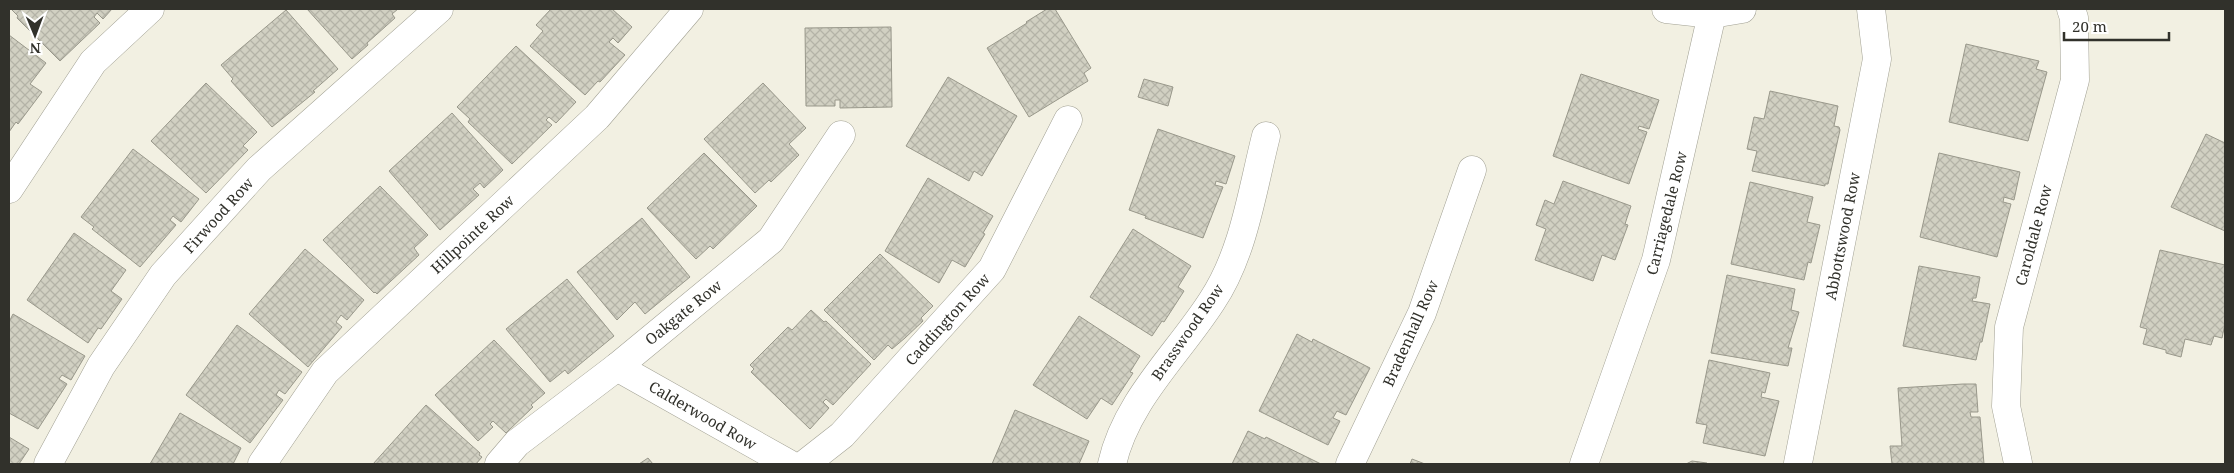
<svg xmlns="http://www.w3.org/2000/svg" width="2234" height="473" font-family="'Noto Serif',serif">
  <defs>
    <pattern id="building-cross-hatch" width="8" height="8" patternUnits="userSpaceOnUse" patternTransform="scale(1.25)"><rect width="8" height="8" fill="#d1d0c2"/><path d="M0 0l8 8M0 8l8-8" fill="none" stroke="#b4b3a7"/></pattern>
  </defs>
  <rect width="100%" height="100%" fill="#f2f0e2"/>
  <g fill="url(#building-cross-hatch)" stroke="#99988b">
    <path d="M11 9H112L103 19 97 13 94 17 100 23 60 61 17 18 18 16Z"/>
    <path d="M307 9H398L392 14 395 18 367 43 368 45 352 59Z"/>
    <path d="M551 9H612L632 27 618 43 613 38 609 42 625 55 600 82 598 81 585 95 530 46 543 31 536 25Z"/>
    <path d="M1047 9H1055L1091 68 1084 73 1088 81 1029 117 987 48 1027 23 1026 22Z"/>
    <path d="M286 10 338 69 313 91 315 92 272 127 231 81 233 79 221 65Z"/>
    <path d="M891 27 892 107 840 108V100H835V106H806L805 28Z"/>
    <path d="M9 35 46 63 30 84 42 92 18 124 16 122 9 132Z"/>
    <path d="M1966 44 2039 61 2036 69 2047 72 2028 141 1949 122Z"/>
    <path d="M516 46 576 102 556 123 549 117 546 120 552 125 512 164 468 122 470 119 457 107Z"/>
    <path d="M1581 74 1659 100 1649 129 1639 126 1638 129 1647 132 1629 184 1553 156Z"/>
    <path d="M948 77 1017 116 982 176 974 171 969 181 906 146Z"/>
    <path d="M1144 79 1173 87 1168 106 1138 97Z"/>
    <path d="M206 83 257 132 243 146 248 150 206 193 151 141Z"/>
    <path d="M763 83 806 128 789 144 799 155 771 182 769 180 755 193 704 139Z"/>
    <path d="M1770 91 1838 106 1834 126 1839 127 1840 130 1828 184H1825V186L1752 171 1757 151 1747 149 1754 117 1764 119Z"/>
    <path d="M452 113 503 170 484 188 480 183 473 189 479 195 440 230 389 171Z"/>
    <path d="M1158 129 1235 156 1226 184 1216 181 1215 185 1223 187 1203 238 1145 218 1146 216 1129 210Z"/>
    <path d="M2206 134 2225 143V231L2171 207Z"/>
    <path d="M133 149 199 199 181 222 173 216 170 220 176 225 140 267 92 229 94 227 81 217Z"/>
    <path d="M704 153 757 206 713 249 710 246 696 259 647 208Z"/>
    <path d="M1939 153 2020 172 2014 200 2004 197 2003 202 2011 204 1997 257 1920 237Z"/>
    <path d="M928 178 993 216 983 233 985 234 965 267 952 260 939 283 885 251Z"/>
    <path d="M1563 181 1631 206 1625 224 1628 225 1615 260 1602 255 1593 281 1535 260 1546 229 1536 225 1545 200 1554 204Z"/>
    <path d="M1750 182 1813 197 1807 222 1820 225 1811 263 1808 262 1804 280 1731 264Z"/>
    <path d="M380 186 428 235 414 248 419 255 377 294 375 292 374 293 323 240Z"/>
    <path d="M642 218 690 277 645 314 635 302 617 320 577 272Z"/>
    <path d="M1133 229 1191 266 1178 287 1184 291 1164 322 1162 321 1152 336 1090 297Z"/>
    <path d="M74 233 126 270 111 291 122 299 101 329 98 328 88 343 27 300Z"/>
    <path d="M305 249 364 300 347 320 341 315 336 322 342 327 308 367 249 314Z"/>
    <path d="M2160 250 2225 265V324L2222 338 2214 336 2211 345 2185 339 2181 357 2166 353V350L2143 344 2147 329 2140 327Z"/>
    <path d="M880 254 933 306 921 318 923 321 905 338 892 349 888 345 874 360 824 310Z"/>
    <path d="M1919 266 1980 277 1976 298H1973L1972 301 1990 304 1982 342H1980L1976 360 1903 346Z"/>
    <path d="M1727 275 1795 289 1791 310 1799 312 1788 348H1792L1788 366 1711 353Z"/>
    <path d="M567 279 614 336 568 374 565 370 550 382 506 329Z"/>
    <path d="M811 310 824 322 826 321 871 364 833 405 826 399 823 402 829 408 810 429 751 372 754 369 750 365 788 327 792 330Z"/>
    <path d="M13 314 85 356 71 380 62 375 59 379 67 384 38 429 9 413V322Z"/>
    <path d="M1079 316 1140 356 1130 372 1133 373 1112 405 1101 398 1087 419 1033 385Z"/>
    <path d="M237 325 302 372 285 394 279 390 276 395 283 400 250 443 186 395Z"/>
    <path d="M1297 334 1312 342 1313 339 1370 368 1346 415 1337 411 1333 418 1340 421 1328 445 1259 411Z"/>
    <path d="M494 340 545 393 531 405 533 407 506 433 493 421 490 424 493 427 478 441 435 395Z"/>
    <path d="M1709 360 1770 373 1765 393 1762 392 1761 397 1779 401 1765 456 1703 443 1707 425 1696 423Z"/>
    <path d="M1963 384H1976L1978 412H1970L1971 417H1980L1984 464H1892L1890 446H1902L1898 388Z"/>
    <path d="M426 405 480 453 479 455 482 457 476 464H373Z"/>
    <path d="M1015 410 1089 441 1079 464H992Z"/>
    <path d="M180 413 241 448 233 464H150Z"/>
    <path d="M1248 431 1265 439 1266 437 1321 464H1232Z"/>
    <path d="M9 437 29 449 19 464H9Z"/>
    <path d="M648 458 653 464H639Z"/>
    <path d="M1412 459 1425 464H1410Z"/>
    <path d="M1692 461 1707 463 1708 464H1686Z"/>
  </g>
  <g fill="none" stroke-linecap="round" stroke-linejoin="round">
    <defs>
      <g id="minor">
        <path d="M1666 9 1712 14 1742 9"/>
        <path d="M9 189 93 62 150 9"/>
        <path d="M617 367 789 464"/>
        <path d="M1798 463 1877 59 1871 9"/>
        <path d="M2018 463 2006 406 2009 327 2075 80 2074 18 2071 9"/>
        <path d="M48 464 101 366 163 275 259 169 439 9"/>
        <path d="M262 464 325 372 597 117 689 9"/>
        <path d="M499 464 517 443 617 367 771 240 841 135"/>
        <path d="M805 464 842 435 992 269 1068 120"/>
        <path d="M1112 464C1126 401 1178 354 1212 301 1244 253 1252 191 1266 136"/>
        <path d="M1350 464 1422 313 1472 170"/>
        <path d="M1584 464 1656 260 1712 14"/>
      </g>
    </defs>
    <use href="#minor" stroke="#a1a093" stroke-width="29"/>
    <use href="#minor" stroke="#fff" stroke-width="28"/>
  </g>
  <g text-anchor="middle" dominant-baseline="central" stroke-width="4.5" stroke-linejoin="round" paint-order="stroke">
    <g font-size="15" fill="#31312b" stroke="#fff">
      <text transform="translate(1666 213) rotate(-76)">Carriagedale Row</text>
      <text transform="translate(218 215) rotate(-48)">Firwood Row</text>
      <text transform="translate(472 234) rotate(-43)">Hillpointe Row</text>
      <text transform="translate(2033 235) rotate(-75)">Caroldale Row</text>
      <text transform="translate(1842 236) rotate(-79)">Abbottswood Row</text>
      <text transform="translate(683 312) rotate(-39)">Oakgate Row</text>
      <text transform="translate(947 319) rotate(-48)">Caddington Row</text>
      <text transform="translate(1187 332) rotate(-55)">Brasswood Row</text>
      <text transform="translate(1410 333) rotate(-66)">Bradenhall Row</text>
      <text transform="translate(703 415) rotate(30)">Calderwood Row</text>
    </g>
  </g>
  <rect width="2234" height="473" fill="none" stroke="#31312b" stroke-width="20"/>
  <g transform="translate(35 35) rotate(179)" stroke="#ffffff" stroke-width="4" paint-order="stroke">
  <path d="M0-4L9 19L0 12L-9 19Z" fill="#31312b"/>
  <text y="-8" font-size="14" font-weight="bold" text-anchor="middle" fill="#31312b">N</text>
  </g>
  <path d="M2064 32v8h105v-8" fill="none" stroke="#31312b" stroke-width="2.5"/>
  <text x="2072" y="32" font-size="15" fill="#31312b" stroke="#ffffff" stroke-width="4" paint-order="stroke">20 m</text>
</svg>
